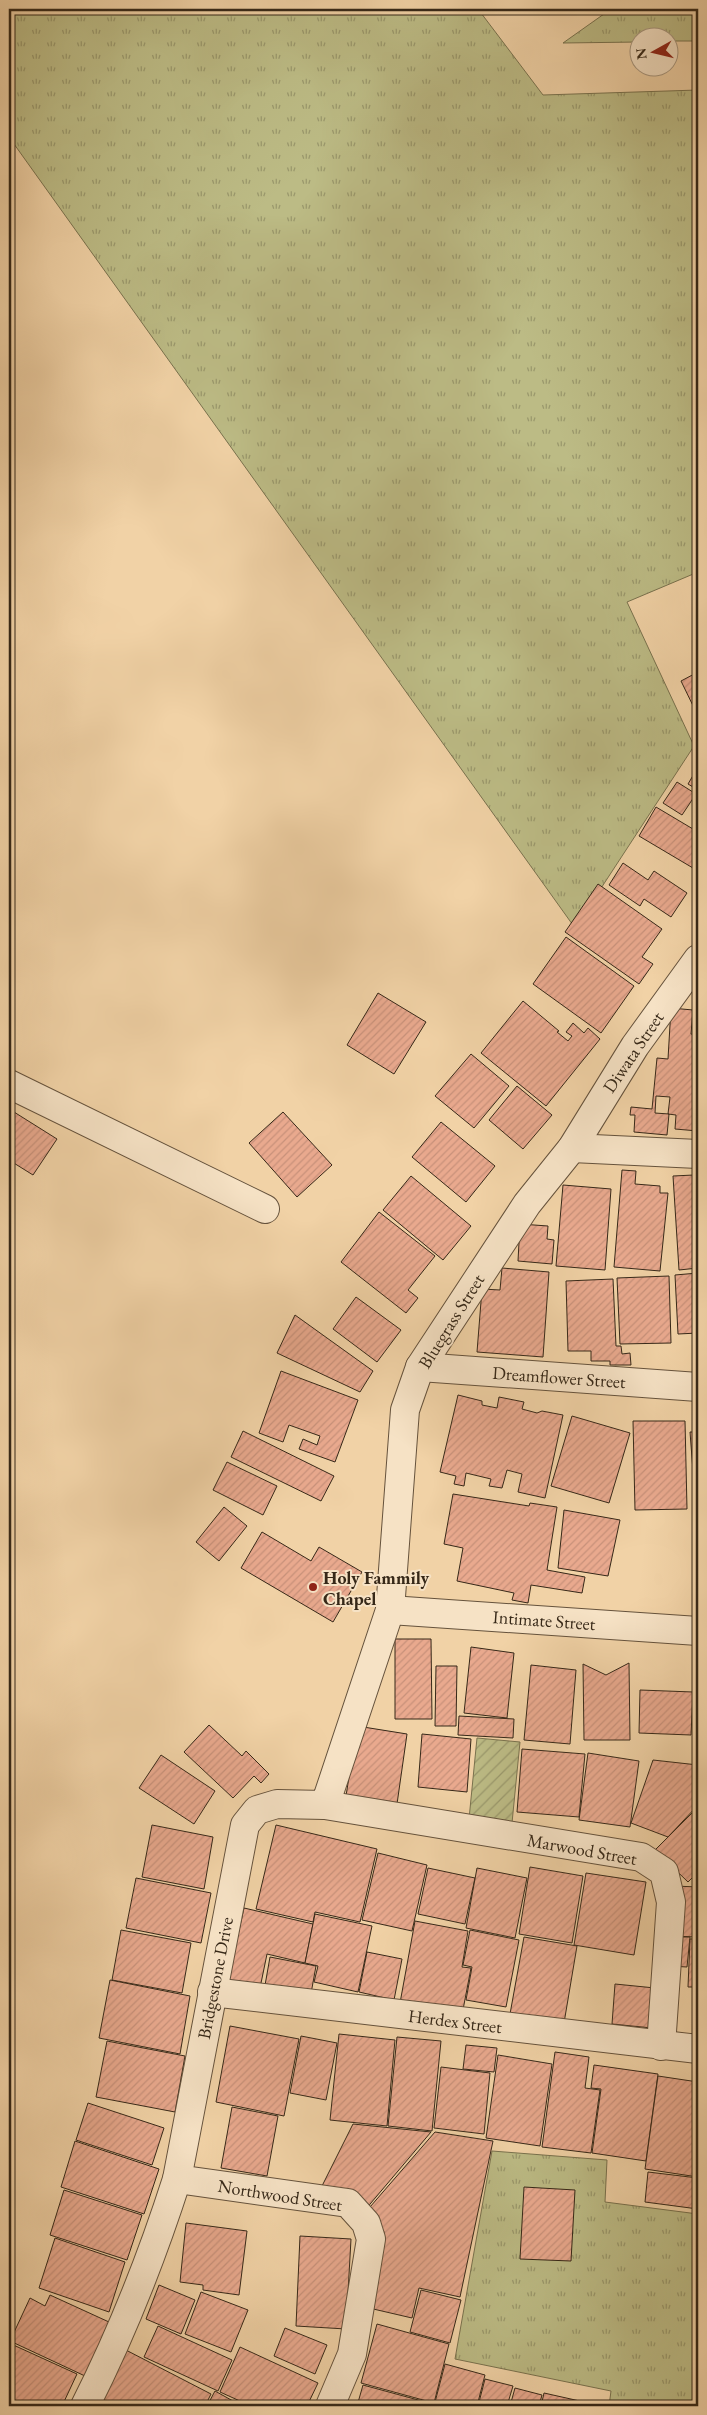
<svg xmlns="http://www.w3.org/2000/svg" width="707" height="2415" font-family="'EB Garamond',serif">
  <defs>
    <pattern id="grass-tufts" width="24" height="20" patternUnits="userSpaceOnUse" patternTransform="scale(1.25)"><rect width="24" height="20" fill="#bcbb85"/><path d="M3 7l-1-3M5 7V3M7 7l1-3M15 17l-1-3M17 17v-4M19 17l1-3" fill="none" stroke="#9a986c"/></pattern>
    <pattern id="garden-furrows" width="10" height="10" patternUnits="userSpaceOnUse" patternTransform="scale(1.25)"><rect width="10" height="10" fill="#bcbb85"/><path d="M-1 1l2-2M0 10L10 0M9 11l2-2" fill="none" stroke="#9a986c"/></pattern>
    <pattern id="building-hatch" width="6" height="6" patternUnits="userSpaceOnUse" patternTransform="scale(1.25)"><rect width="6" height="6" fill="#e9a98e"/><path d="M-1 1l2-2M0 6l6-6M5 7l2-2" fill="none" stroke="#c8917a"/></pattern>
  </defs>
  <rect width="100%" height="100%" fill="#f1d2a6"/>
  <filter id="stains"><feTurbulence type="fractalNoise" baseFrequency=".004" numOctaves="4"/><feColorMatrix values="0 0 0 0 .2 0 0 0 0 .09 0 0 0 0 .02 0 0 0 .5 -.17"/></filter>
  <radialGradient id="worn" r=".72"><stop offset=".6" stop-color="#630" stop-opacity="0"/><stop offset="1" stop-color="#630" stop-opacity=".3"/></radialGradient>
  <g fill="url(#grass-tufts)" stroke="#79724e">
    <path d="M9 9H478L543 95 698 90V572L627 602 694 746 575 928 9 137Z"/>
    <path d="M611 9H698V41H670V38H640L639 42 563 43Z"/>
    <path d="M492 2151 607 2160 605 2202 698 2214V2406H609L611 2391 455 2359Z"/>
  </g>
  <path fill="url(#garden-furrows)" stroke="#79724e" d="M477 1738 520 1742 512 1823 469 1819Z"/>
  <g fill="url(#building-hatch)" stroke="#362818">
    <path d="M698 672V716L681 681Z"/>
    <path d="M698 767V790L688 784Z"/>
    <path d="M677 782 696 794 682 815 663 803Z"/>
    <path d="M656 807 698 832V871L639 836Z"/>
    <path d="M623 863 648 880 654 871 687 893 671 917 644 899 640 906 609 885Z"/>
    <path d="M598 884 662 929 642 957 653 964 639 984 565 932Z"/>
    <path d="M566 937 634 986 601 1033 533 984Z"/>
    <path d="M378 993 426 1022 394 1074 347 1045Z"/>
    <path d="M523 1001 559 1031 557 1032 568 1041 572 1036 566 1032 573 1023 584 1033 588 1028 600 1039 546 1106 481 1053Z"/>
    <path d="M671 1008 693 1010 691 1034 698 1035V1131L675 1129 676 1115 668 1114 670 1097 656 1096 655 1113 669 1114 667 1135 634 1132 635 1115H630L631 1107 652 1109 657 1058 668 1059Z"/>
    <path d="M471 1054 509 1086 474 1128 435 1096Z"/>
    <path d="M517 1086 552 1115 523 1149 489 1120Z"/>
    <path d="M14 1112 57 1139 33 1175 9 1160V1120Z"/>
    <path d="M283 1112 332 1165 297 1197 249 1143Z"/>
    <path d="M441 1122 495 1166 466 1202 412 1157Z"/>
    <path d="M622 1170 636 1171 635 1184 660 1186V1193H668L660 1271 614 1267Z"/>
    <path d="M694 1175V1187H698V1268L679 1270 673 1176Z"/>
    <path d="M411 1176 471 1226 443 1260 383 1210Z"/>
    <path d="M563 1185 611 1189 605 1270 556 1266Z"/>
    <path d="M379 1212 435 1256 408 1290 418 1298 406 1313 341 1262Z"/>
    <path d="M520 1224 548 1226 547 1239 554 1240 552 1264 518 1261Z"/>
    <path d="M502 1268 549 1272 543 1357 477 1352 482 1289 500 1290Z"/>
    <path d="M698 1273V1333L678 1334 675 1275Z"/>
    <path d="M669 1276 671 1343 620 1344 617 1278Z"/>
    <path d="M613 1279 616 1346H621L622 1354 630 1353 631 1365H610V1361H591V1351H568L566 1281Z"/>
    <path d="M356 1297 401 1330 377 1362 333 1329Z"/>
    <path d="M295 1315 373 1371 360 1392 277 1353Z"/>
    <path d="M281 1371 358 1400 335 1462 299 1449 303 1439 317 1445 320 1436 289 1425 283 1442 259 1433Z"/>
    <path d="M458 1395 482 1401V1405L497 1408 499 1397 524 1402 522 1409 537 1413 542 1411 563 1415 545 1498 518 1492 522 1474 507 1470 502 1488 489 1486 491 1479 466 1473 464 1486 454 1484 456 1476 440 1472Z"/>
    <path d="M572 1416 630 1433 609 1503 551 1486Z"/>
    <path d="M633 1421H685L687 1509 635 1510Z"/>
    <path d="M243 1431 334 1476 321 1501 231 1457Z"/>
    <path d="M690 1432H698V1497H695Z"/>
    <path d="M227 1462 277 1486 263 1515 213 1490Z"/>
    <path d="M453 1494 529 1506 530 1503 557 1507 547 1570 585 1577 582 1593 531 1585 528 1603 512 1600 514 1593 457 1581 463 1548 444 1544Z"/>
    <path d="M224 1507 247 1526 219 1561 196 1542Z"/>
    <path d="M564 1510 620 1520 608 1576 558 1568Z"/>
    <path d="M262 1532 311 1561 319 1547 362 1572 333 1622 241 1568Z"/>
    <path d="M395 1639H431L432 1719H395Z"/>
    <path d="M471 1647 514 1653 507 1718 464 1713Z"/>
    <path d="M629 1663 630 1740H584L583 1664 606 1675Z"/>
    <path d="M531 1665 576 1670 570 1744 524 1740Z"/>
    <path d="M436 1666H457L456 1726H435Z"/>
    <path d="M640 1690 693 1692 691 1735 639 1733Z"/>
    <path d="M459 1716 514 1719 513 1738 458 1735Z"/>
    <path d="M209 1725 242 1756 246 1751 269 1774 261 1783 254 1776 233 1798 184 1752Z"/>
    <path d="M357 1726 407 1734 397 1804 346 1796Z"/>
    <path d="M422 1734 471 1739 467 1792 418 1787Z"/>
    <path d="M522 1749 585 1754 579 1817 517 1812Z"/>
    <path d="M588 1753 639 1761 630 1827 579 1820Z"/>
    <path d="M161 1755 215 1791 194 1824 139 1788Z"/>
    <path d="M653 1760 698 1765V1805L668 1837 631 1823Z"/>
    <path d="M698 1807V1872L688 1882 655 1850Z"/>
    <path d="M152 1825 213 1837 204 1889 142 1877Z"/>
    <path d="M276 1825 377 1849 360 1922 315 1912 313 1922 256 1909Z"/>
    <path d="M378 1853 427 1865 412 1931 362 1920Z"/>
    <path d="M530 1867 583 1876 572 1943 519 1934Z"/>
    <path d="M428 1868 475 1878 465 1924 418 1914Z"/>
    <path d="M477 1868 527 1878 515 1938 466 1928Z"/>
    <path d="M586 1873 646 1882 634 1955 574 1945Z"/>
    <path d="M136 1878 211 1893 201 1943 126 1928Z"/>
    <path d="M674 1886 698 1887 696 1937 673 1936Z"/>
    <path d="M244 1908 313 1924 305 1963 267 1954 260 1988 228 1980Z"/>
    <path d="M315 1914 372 1926 358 1992 314 1982 318 1966 305 1963Z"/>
    <path d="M415 1921 468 1931 462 1967 471 1968 462 2015 400 2003Z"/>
    <path d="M121 1930 191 1943 182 1993 112 1980Z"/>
    <path d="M470 1930 519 1940 506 2007 466 2000 472 1967 463 1965Z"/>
    <path d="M524 1937 577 1946 564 2023 510 2014Z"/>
    <path d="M672 1937H690L687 1967 670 1966Z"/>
    <path d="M690 1939H698V1987H688Z"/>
    <path d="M367 1952 402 1959 394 2000 359 1992Z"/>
    <path d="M270 1957 316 1966 310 1999 264 1991Z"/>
    <path d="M110 1980 190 1996 180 2054 99 2038Z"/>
    <path d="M615 1984 655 1988 652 2028 612 2024Z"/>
    <path d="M695 1989H698V2024H694Z"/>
    <path d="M230 2026 299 2039 284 2116 216 2102Z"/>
    <path d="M339 2034 395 2040 387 2126 330 2120Z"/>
    <path d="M301 2036 337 2043 326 2100 290 2093Z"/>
    <path d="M397 2037 441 2041 432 2131 388 2126Z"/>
    <path d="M107 2041 185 2056 175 2112 96 2097Z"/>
    <path d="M466 2045 497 2048 494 2072 463 2069Z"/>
    <path d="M555 2052 589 2057 585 2088 600 2090 591 2153 542 2147Z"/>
    <path d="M498 2055 552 2064 540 2146 486 2138Z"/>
    <path d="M594 2065 658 2074 646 2161 592 2153 601 2089 591 2088Z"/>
    <path d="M441 2067 490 2073 484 2134 434 2128Z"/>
    <path d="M658 2076 698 2082V2177L645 2169Z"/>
    <path d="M88 2103 164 2128 152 2165 76 2140Z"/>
    <path d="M232 2107 278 2116 267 2176 221 2168Z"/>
    <path d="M353 2124 431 2132 365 2210 321 2188Z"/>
    <path d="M435 2132 493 2141 460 2297 419 2288 412 2318 369 2308 384 2232 370 2207Z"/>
    <path d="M75 2141 159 2169 144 2214 61 2187Z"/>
    <path d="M648 2172 698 2178V2209L645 2202Z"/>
    <path d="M524 2187 575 2190 571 2261 520 2259Z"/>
    <path d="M64 2190 142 2215 127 2260 50 2235Z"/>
    <path d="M186 2223 247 2231 239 2295 203 2290V2285L180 2282Z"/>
    <path d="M300 2236 351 2239 346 2329 296 2326Z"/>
    <path d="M55 2238 125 2262 109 2312 39 2288Z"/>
    <path d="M159 2285 195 2300 181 2334 146 2319Z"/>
    <path d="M421 2290 461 2300 450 2343 410 2332Z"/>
    <path d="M201 2292 248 2310 231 2352 185 2334Z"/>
    <path d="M50 2295 109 2322 85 2376 10 2341 30 2298 45 2306Z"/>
    <path d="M377 2324 449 2344 434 2403 361 2383Z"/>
    <path d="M158 2326 232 2360 218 2391 144 2357Z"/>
    <path d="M285 2328 327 2345 315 2374 274 2356Z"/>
    <path d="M9 2343 77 2374 62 2406H26L9 2398Z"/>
    <path d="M240 2347 318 2383 307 2406H251L220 2392Z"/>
    <path d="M122 2348 211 2394 205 2406H102L94 2402Z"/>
    <path d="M445 2364 485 2375 477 2406H434Z"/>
    <path d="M485 2379 513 2386 507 2406H478Z"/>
    <path d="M363 2385 433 2404V2406H357Z"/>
    <path d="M515 2388 542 2395 539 2406H510Z"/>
    <path d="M215 2391 242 2406H207Z"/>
    <path d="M544 2393 602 2406H541Z"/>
  </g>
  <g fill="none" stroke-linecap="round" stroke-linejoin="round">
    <defs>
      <g id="minor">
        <path d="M9 1084 265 1209"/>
        <path d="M572 1148 698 1154"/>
        <path d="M420 1367 698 1387"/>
        <path d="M390 1610 698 1631"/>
        <path d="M325 1805 641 1857 664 1872 671 1902 661 2046"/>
        <path d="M212 1992 698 2049"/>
        <path d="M177 2179 348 2203 366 2223 371 2239 352 2354 330 2406"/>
        <path d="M85 2406C122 2333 152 2257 177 2179L245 1825 257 1810 277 1804 325 1805 390 1610 405 1410 420 1367 527 1204 572 1148 635 1046 698 959"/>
      </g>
    </defs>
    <use href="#minor" stroke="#65523c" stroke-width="30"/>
    <use href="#minor" stroke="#f6e2c5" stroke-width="28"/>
  </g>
  <circle fill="#8f2418" stroke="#f6e2c5" stroke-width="2" cx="313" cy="1587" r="5"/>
  <g text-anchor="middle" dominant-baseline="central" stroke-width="4" stroke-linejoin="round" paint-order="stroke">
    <g font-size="18" fill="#362818" stroke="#f6e2c5">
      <text transform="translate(633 1052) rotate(-56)">Diwata Street</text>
      <text transform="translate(451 1321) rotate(-58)">Bluegrass Street</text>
      <text transform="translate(559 1377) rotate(4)">Dreamflower Street</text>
      <text transform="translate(544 1620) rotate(4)">Intimate Street</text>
      <text transform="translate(582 1849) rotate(10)">Marwood Street</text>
      <text transform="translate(215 1978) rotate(-79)">Bridgestone Drive</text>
      <text transform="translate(455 2021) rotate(7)">Herdex Street</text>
      <text transform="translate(280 2195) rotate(9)">Northwood Street</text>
    </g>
    <g font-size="18" font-weight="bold" fill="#362818" stroke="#f6e2c5" text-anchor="start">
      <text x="323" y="1577">Holy Fammily<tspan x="323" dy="21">Chapel</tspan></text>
    </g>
  </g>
  <rect width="707" height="2415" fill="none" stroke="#f1d2a6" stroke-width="30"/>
  <rect x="10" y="10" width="687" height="2395" fill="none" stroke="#362818" stroke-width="2.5"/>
  <rect x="15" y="15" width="677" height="2385" fill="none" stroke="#362818"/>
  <g transform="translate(654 52) rotate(262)"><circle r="24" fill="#f6e2c5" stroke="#a99880"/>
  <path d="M0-4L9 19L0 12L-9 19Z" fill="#8f2418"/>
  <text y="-8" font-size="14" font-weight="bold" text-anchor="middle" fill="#362818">N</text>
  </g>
  <rect width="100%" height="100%" filter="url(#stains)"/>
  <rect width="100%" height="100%" fill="url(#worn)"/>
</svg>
